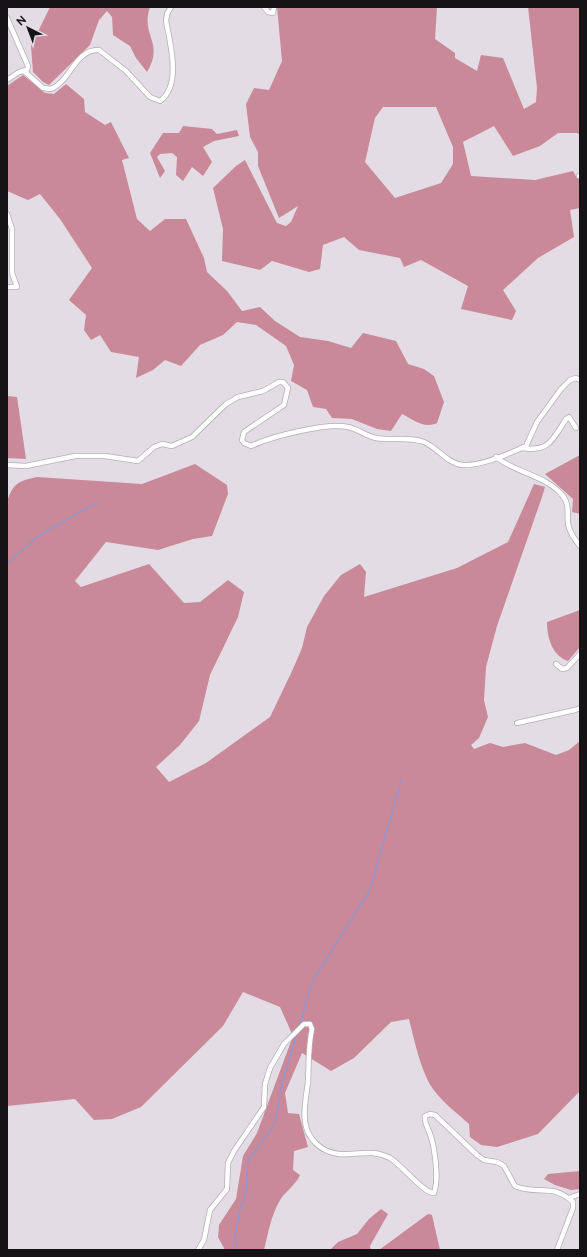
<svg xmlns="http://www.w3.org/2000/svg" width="587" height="1257" font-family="Raleway,sans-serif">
  <rect width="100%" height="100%" fill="#e3dce4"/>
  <g fill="#c98999" fill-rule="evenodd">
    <path d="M50 7H150C140 35 165 43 147 72L136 58 130 46 113 35 112 17 107 11 99 20 90 45 49 85 43 82 33 72 31 46Z"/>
    <path d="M277 7H437L435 39 455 53V58L477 71 481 55 503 58 524 109 536 102 537 88 528 7H580V135L577 133H558L540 146 513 156 494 126 463 142 471 176 535 180 573 171 577 178H580V208L570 210 574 237 538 258 503 290 516 311 512 320 461 309 468 286 421 260 404 267 400 258 359 250 344 237 323 245 320 269 309 272 272 261 260 270 222 261 223 229 213 188 236 166 245 160 277 223 286 226 291 222 298 206 279 218 258 166V152L250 137 246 104 254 88 269 90 282 61ZM383 107H436L453 147V164L441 183 395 198 365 162 375 118Z"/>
    <path d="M23 75 45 93 54 94 66 84 84 99 85 112 105 125 111 122 129 158 122 160 137 219 150 231 165 219H186L204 258 207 272 227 291 242 311 260 307 275 321 300 337 328 341 351 348 363 333 396 341 408 364 424 369 434 376 444 402 437 423C424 429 414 420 402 414L391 431 377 429 352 419 332 418 326 409 313 407 307 390 291 381 294 365 286 346 256 325 237 322 223 335 200 345 181 366 165 360 153 370 136 378 139 357 111 352 100 335 91 340 84 330 86 315 69 300 92 268 60 219 40 194 28 200 7 191V86Z"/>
    <path d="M183 126 212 129 217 134 237 130 239 136 214 141 203 147 212 162 203 176 192 167 183 181 176 175 177 157 172 153 160 154 157 157 165 171 160 178 150 153 163 133H179Z"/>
    <path d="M7 396 17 397 26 459 7 458Z"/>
    <path d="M580 455V514L572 512 573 499 545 474Z"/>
    <path d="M195 464 227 485 228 494 212 536 193 539 158 550 106 542 75 581 81 587 149 564 184 603 200 602 228 580 244 592 238 617 210 675 199 721 180 745 156 767 169 782 206 763 270 717 293 669 302 648 307 627 324 596 341 575 360 564 366 572 364 597 457 568 508 542 534 484 545 487 542 497 497 626 486 667 484 700 488 717 479 738 471 745 474 749 490 743 503 747 525 743 556 755 569 750 580 741V1091L538 1134 497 1147 481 1145 470 1137 469 1124C457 1113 443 1103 433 1089 421 1072 414 1039 409 1019L391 1022 354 1058 331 1071 302 1053 285 1093 288 1113 299 1114 308 1147 294 1151 293 1170 300 1175C297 1184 284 1192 279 1202 271 1216 268 1234 264 1250H225L218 1237 219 1225 236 1199 243 1156 257 1133 293 1036 280 1007 243 992 223 1026 141 1107 112 1119 94 1120 75 1099 7 1106V503C12 484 18 481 37 477L142 484Z"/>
    <path d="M580 610V647L568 661C552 656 547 637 547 622Z"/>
    <path d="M580 1171V1189L571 1190 555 1185 544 1179 548 1174Z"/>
    <path d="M381 1209 388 1214 370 1246 371 1250H330L338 1242 357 1234 369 1219Z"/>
    <path d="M428 1214 432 1215 440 1250H379Z"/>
  </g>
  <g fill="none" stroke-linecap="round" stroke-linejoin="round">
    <g stroke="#9695cc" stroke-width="1.5">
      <path d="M7 564 38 536 98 502"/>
      <path d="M299 1027 312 982 370 890 401 780"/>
      <path d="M237 1250 235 1237 239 1213 246 1193 248 1160 275 1124 281 1087 297 1033"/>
    </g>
    <defs>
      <g id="street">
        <path d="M264 7 268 12 273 13 274 7"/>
        <path d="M7 18 28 66 27 70 19 72 7 80"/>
        <path d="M24 71 43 88 51 89C71 81 75 49 99 50L126 71 150 97 160 101C182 86 170 42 166 21L167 14 171 7"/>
        <path d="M579 176H580"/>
        <path d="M7 214 12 229V273L17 287H7"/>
        <path d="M521 448C549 452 552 441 566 419L569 417 576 428"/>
        <path d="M496 457C514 472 547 476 562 495 570 504 567 514 568 524 570 533 575 540 580 546"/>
        <path d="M7 465 26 466 75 456H105L138 461 154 447 162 444 172 446 192 437 226 404 238 397 263 391 279 382H283L288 388 284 405 244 432 242 440 244 443 251 446C270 437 327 422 348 427 358 429 366 436 376 438 392 441 409 436 424 442 438 448 448 464 463 465 480 466 511 453 526 446L537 422 561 389 570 380 576 378 580 380"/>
        <path d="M556 664 562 669 567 668 580 654"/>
        <path d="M517 723 575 710 580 708"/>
        <path d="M569 1198 580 1194"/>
        <path d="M198 1250 204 1240 210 1210 227 1189 228 1163 234 1151 264 1107 265 1084 270 1068 284 1044 304 1024H310L312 1029C308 1046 309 1064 308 1081 307 1093 303 1108 305 1121 307 1139 321 1152 339 1154 357 1156 370 1148 390 1158 402 1165 424 1194 434 1193 439 1180 435 1150 431 1137 429 1129 424 1124 425 1116L430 1114 435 1115 477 1155 484 1160 497 1162 504 1166 515 1186C539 1196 551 1182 573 1202V1208L557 1250"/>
      </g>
    </defs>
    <use href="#street" stroke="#b4adb5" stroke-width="6"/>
    <use href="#street" stroke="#fff" stroke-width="4.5"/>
  </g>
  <rect width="587" height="1257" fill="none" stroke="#151315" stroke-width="16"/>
  <g transform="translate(28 28) rotate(318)" stroke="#e3dce4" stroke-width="3" paint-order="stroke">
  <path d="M0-3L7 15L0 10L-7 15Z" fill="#151315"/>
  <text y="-6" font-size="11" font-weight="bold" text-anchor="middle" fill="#151315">N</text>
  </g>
</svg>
